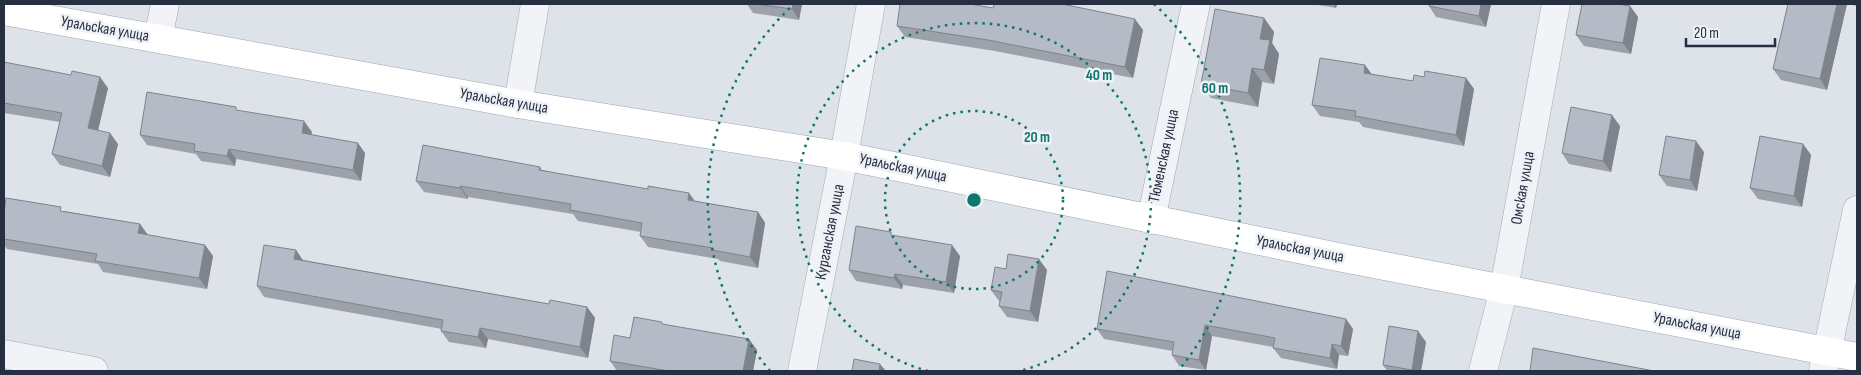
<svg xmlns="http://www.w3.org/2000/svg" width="1861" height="375" font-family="'Sofia Sans Condensed',sans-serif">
  <rect width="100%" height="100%" fill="#dee2e9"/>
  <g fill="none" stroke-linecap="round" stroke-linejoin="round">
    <defs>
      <g id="minor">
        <path d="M158 38 165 4"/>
        <path d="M518 104 535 4"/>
        <path d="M1151 220 1196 4"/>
        <path d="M4 354 94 371"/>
        <path d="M802 371 844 156 871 4"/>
        <path d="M1483 371 1504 289 1556 4"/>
        <path d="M1823 371 1857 210"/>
      </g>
      <path id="primary" d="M4 11 518 104 844 156 1338 257 1857 357"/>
    </defs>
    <use href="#minor" stroke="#a3a9b3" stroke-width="29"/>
    <use href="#primary" stroke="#9da6b5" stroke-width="29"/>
    <use href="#minor" stroke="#f1f3f7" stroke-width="28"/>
    <use href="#primary" stroke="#fff" stroke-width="28"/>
  </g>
  <g fill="#9ca1aa">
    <path d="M747 4H802L799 20 753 13Z"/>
    <path d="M1312 4H1337L1336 8Z"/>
    <path d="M1429 4H1491L1486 27 1436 17 1429 6Z"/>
    <path d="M1788 4H1857V6L1847 4 1827 90 1781 80 1773 69Z"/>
    <path d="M1630 6 1638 17 1631 54 1584 46 1576 35Z"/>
    <path d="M1264 18 1274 32 1272 43 1279 54 1274 84 1262 82 1258 107 1211 98 1201 84Z"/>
    <path d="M897 26 1143 30 1133 78 995 51 905 37Z"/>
    <path d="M4 62 108 88 98 130 118 144 110 177 60 165 52 154 60 122 4 113Z"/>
    <path d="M1365 65 1372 75 1413 81 1424 77 1466 78 1474 89 1464 146 1363 127 1359 122 1320 116 1312 105Z"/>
    <path d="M239 111 312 132 311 135 365 153 361 181 236 159 235 166 201 161 196 154 147 145 140 135Z"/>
    <path d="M1620 126 1611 172 1569 164 1562 153Z"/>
    <path d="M1803 144 1811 155 1802 207 1758 199 1750 188Z"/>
    <path d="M1704 152 1697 191 1667 186 1659 175Z"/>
    <path d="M540 167 542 170 695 201 758 212 765 223 758 268 720 261 718 259 648 247 640 236 641 232 578 221 573 214 468 197V199L424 192 416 181Z"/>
    <path d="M64 211 140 224 147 235 205 245 213 256 207 289 103 272 98 264 7 249 4 245V212Z"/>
    <path d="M893 235 960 256 954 293 903 285 902 289 856 281 849 270Z"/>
    <path d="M296 250 303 260 549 304 587 307 595 318 588 358 488 339 486 348 449 342 441 331 442 329 264 297 257 286Z"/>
    <path d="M1006 269 1047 270 1038 322 1007 317 999 306 1000 301H999L991 290Z"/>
    <path d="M1346 319 1353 329 1348 356 1339 355 1337 369 1281 358 1273 348 1274 347 1212 336 1206 370 1179 366 1172 355 1173 351 1104 339 1097 329Z"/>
    <path d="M664 325 757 350 753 371H617L610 361 630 338Z"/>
    <path d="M1426 342 1421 371H1387L1383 365Z"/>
  </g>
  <g fill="#7f838b">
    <path d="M793 4H802L799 20 792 9Z"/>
    <path d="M1333 4H1337L1336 8Z"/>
    <path d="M1481 4H1491L1486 27 1479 16Z"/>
    <path d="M1837 4H1847L1827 90 1820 79Z"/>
    <path d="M1630 6 1638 17 1631 54 1623 43Z"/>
    <path d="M1264 18 1274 32 1272 43 1279 54 1274 84 1264 70 1260 39Z"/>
    <path d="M1135 19 1143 30 1133 78 1125 67Z"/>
    <path d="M1365 65 1373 76 1364 73Z"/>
    <path d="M1252 68 1262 82 1258 107 1248 93Z"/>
    <path d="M100 77 108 88 96 139 88 128Z"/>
    <path d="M1466 78 1474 89 1464 146 1456 135Z"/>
    <path d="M1612 115 1620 126 1611 172 1603 161Z"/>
    <path d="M304 121 312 132 309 144 302 133Z"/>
    <path d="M110 133 118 144 110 177 102 166Z"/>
    <path d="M1696 141 1704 152 1697 191 1690 180Z"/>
    <path d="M358 143 365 153 361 181 353 170Z"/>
    <path d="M1803 144 1811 155 1802 207 1794 196Z"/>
    <path d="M229 149 236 159 235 166 227 156Z"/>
    <path d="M460 186 468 197V199L460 188Z"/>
    <path d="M689 193 697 204 688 200Z"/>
    <path d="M758 212 765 223 758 268 750 257Z"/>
    <path d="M140 224 148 235 138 233Z"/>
    <path d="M205 245 213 256 207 289 199 278Z"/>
    <path d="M952 245 960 256 954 293 946 282Z"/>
    <path d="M296 250 303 261 294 259Z"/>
    <path d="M1039 259 1047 270 1038 322 1030 311Z"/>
    <path d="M895 274 903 285 902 289 894 278Z"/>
    <path d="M587 307 595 318 588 358 580 347Z"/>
    <path d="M1346 319 1353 329 1348 356 1341 346Z"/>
    <path d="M1205 325 1212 336 1206 370 1199 360Z"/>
    <path d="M480 328 488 339 486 348 478 337Z"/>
    <path d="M1418 331 1426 342 1421 371H1413L1412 370Z"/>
    <path d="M749 339 757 350 753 371H743Z"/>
    <path d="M1332 344 1339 355 1337 369 1330 358Z"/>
    <path d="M880 364 886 371H879Z"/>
  </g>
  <g fill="#b5bbc6" stroke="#7f838b">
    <path d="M756 4H793L792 9Z"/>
    <path d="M900 4H970L993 8 994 4H1062L1135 19 1125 67 988 40 897 26Z"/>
    <path d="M1429 4H1481L1479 16 1429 6Z"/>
    <path d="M1582 4H1618L1630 6 1623 43 1576 35Z"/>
    <path d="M1788 4H1837L1820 79 1773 69Z"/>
    <path d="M1215 9 1264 18 1260 39 1270 40 1264 70 1252 68 1248 93 1201 84Z"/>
    <path d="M1320 58 1365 65 1364 73 1413 81 1414 75 1424 77 1425 71 1466 78 1456 135 1355 116 1356 111 1312 105Z"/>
    <path d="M4 62 71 75 72 71 100 77 88 128 110 133 102 166 52 154 62 113 4 103Z"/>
    <path d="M147 92 236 107V110L304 121 302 133 358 143 353 170 229 149 227 156 194 151 195 144 140 135Z"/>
    <path d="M1571 107 1612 115 1603 161 1562 153Z"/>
    <path d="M1666 136 1696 141 1690 180 1659 175Z"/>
    <path d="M1760 136 1803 144 1794 196 1750 188Z"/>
    <path d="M423 145 540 167 539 170 648 189V186L689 193 688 200 758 212 750 257 712 250 713 248 640 236 642 223 570 210 571 204 460 186V188L416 181Z"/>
    <path d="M6 198 61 207 60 211 140 224 138 233 205 245 199 278 95 261 97 254 4 239V212Z"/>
    <path d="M856 226 891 232V235L952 245 946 282 895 274 894 278 849 270Z"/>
    <path d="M264 245 296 250 294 259 549 304 550 300 587 307 580 347 480 328 478 337 441 331 443 320 257 286Z"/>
    <path d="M1008 254 1039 259 1030 311 999 306 1002 292 991 290 995 267 1006 269Z"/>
    <path d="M1107 271 1346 319 1341 346 1332 344 1330 358 1273 348 1275 338 1205 325 1199 360 1172 355 1174 342 1097 329Z"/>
    <path d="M634 317 662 322V324L749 339 743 371H669L610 361 614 335 630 338Z"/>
    <path d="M1389 326 1418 331 1412 370 1383 365Z"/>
    <path d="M1533 348 1654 371H1530Z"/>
    <path d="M854 359 880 364 879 371H852Z"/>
  </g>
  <g fill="none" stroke="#0f766e" stroke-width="2.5" stroke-dasharray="2.5 5">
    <circle cx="974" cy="200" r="89"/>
    <path d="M928 371A177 177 0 1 1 1020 371"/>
    <path d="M770 371A266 266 0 0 1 794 4M1154 4A266 266 0 0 1 1178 371"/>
  </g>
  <g text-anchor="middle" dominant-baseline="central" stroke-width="5" stroke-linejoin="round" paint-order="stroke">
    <g font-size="16" fill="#273040" stroke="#eef1f6">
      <text transform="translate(105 29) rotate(10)">Уральская улица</text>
      <text transform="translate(504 101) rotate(10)">Уральская улица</text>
      <text transform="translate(1164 156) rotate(-78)">Тюменская улица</text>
      <text transform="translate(903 168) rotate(12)">Уральская улица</text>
      <text transform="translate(1523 188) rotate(-80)">Омская улица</text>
      <text transform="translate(830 232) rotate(-79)">Курганская улица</text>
      <text transform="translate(1300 249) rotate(11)">Уральская улица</text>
      <text transform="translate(1697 326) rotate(11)">Уральская улица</text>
    </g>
  </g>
  <circle cx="974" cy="200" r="8" fill="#0f766e" stroke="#eef1f6" stroke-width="2.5"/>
  <g font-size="15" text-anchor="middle" font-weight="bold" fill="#0f766e" stroke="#eef1f6" stroke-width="5" stroke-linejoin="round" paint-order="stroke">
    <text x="1099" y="80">40 m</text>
    <text x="1215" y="93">60 m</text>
    <text x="1037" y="142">20 m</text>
  </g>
  <rect width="1861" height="375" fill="none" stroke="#273040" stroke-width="10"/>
  <path d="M1686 38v8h89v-8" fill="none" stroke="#273040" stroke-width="2.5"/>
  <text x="1694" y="38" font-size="15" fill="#273040" stroke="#eef1f6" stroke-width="4" paint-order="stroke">20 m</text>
</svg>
